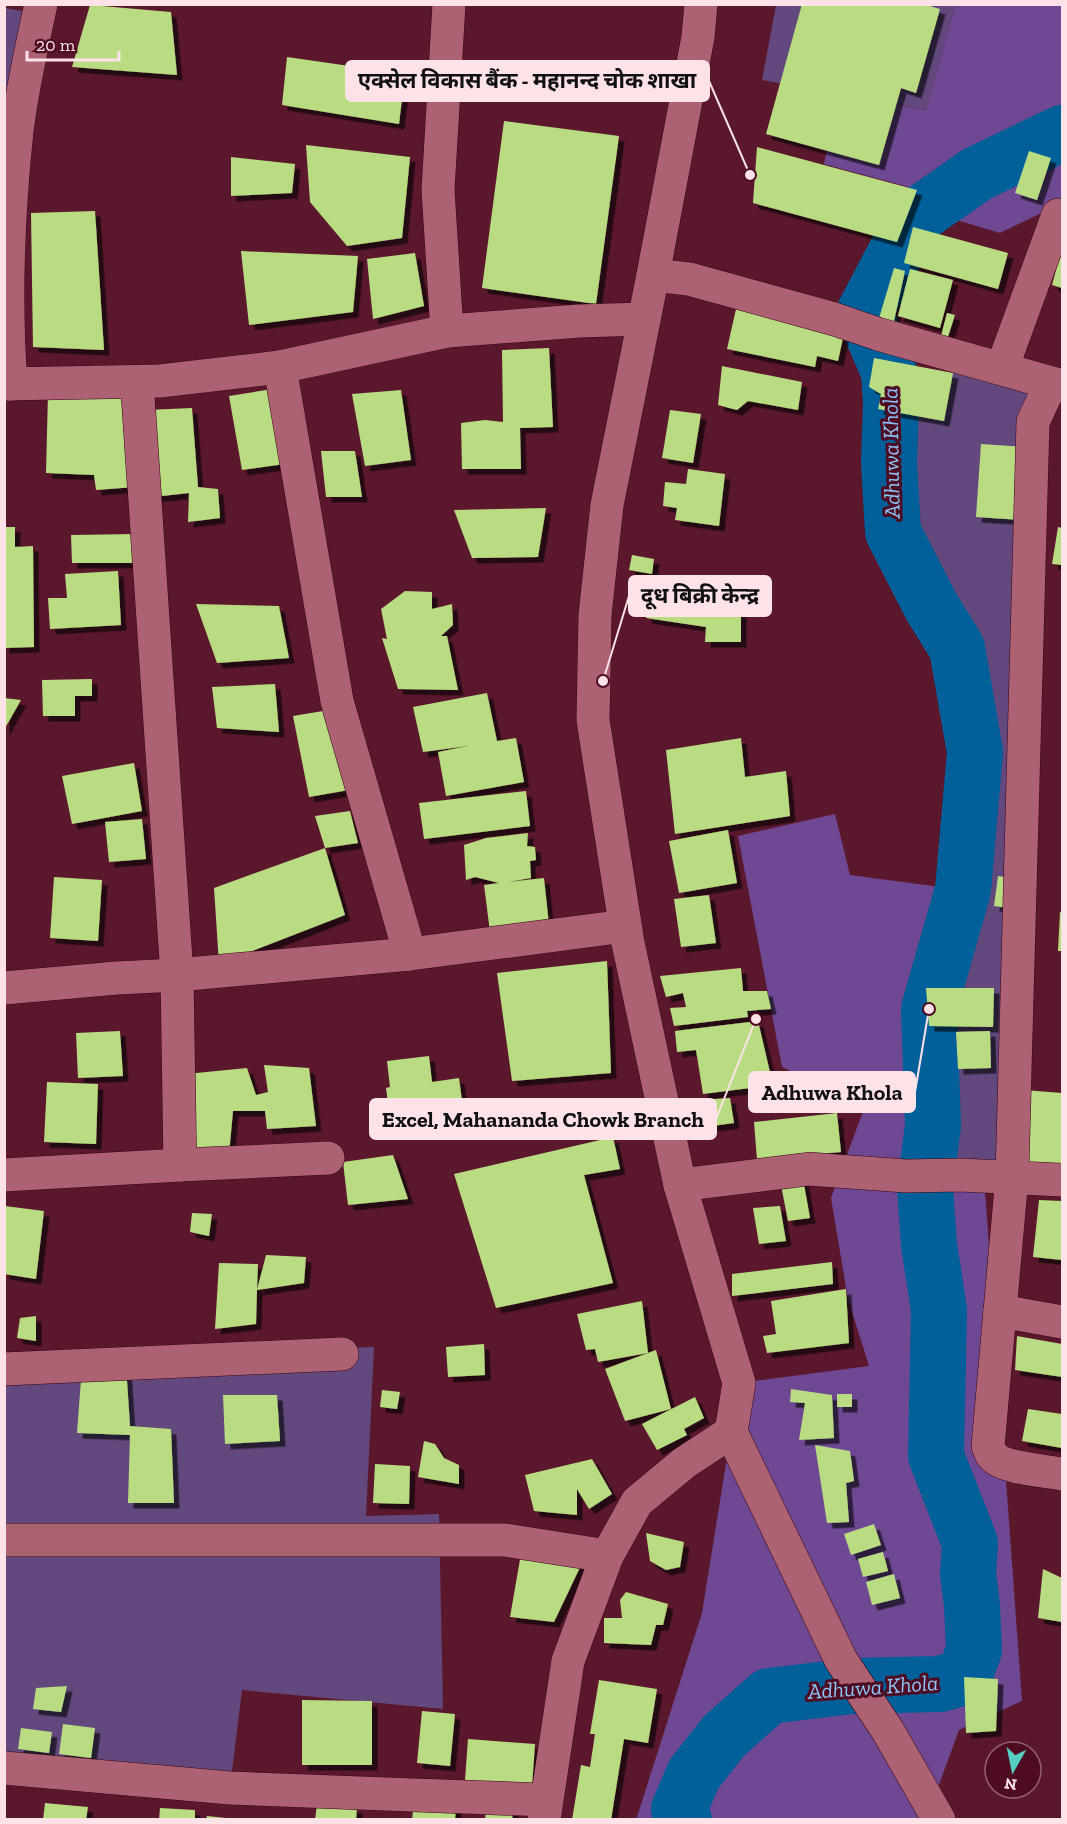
<svg xmlns="http://www.w3.org/2000/svg" width="1067" height="1824" font-family="'Zilla Slab','Noto Sans Devanagari',serif">
  <defs>
    <filter id="shadow"><feDropShadow dx="5.5" dy="5.5" stdDeviation="0" flood-color="#0009"/></filter>
  </defs>
  <rect width="100%" height="100%" fill="#5b182c"/>
  <g fill="#62487c">
    <path d="M776 5H955L926 110 762 80Z"/>
    <path d="M5 8 28 12 17 69 5 96Z"/>
    <path d="M889 372 953 373 1051 383 1012 1177 960 1175 929 1009 963 890 975 752 889 463Z"/>
    <path d="M374 1347 366 1516 439 1514 443 1709 242 1690 230 1788 5 1768 4 1356Z"/>
  </g>
  <g fill="#6e4892">
    <path d="M955 5H1062V203L1000 233 910 206 916 189 824 164 839 95 926 110Z"/>
    <path d="M835 814 850 875 963 890 929 1009 960 1175 984 1177 1022 1701 959 1730 936 1793 947 1819 636 1820 702 1613 739 1383 869 1366 848 1299 831 1198 865 1106 782 1067 738 836Z"/>
  </g>
  <g fill="none" stroke-linecap="round" stroke-linejoin="round">
    <path stroke="#015f9a" stroke-width="56" d="M684 1820 679 1809 694 1774 724 1736 769 1696 852 1686 940 1684 964 1677 974 1650 972 1606 968 1574 970 1543 936 1456 939 1310 929 1245 925 1187 933 1126 929 1009 963 890 975 752 957 648 931 606 893 532 889 463 891 403 889 372 864 313 914 218 977 174 1062 133"/>
  </g>
  <g fill="#b9dc83" filter="url(#shadow)">
    <path d="M802 4H923L940 9 916 93 901 88 879 165 766 134Z"/>
    <path d="M90 5 171 12 177 75 72 67Z"/>
    <path d="M287 57 405 74 399 124 282 105Z"/>
    <path d="M504 121 619 136 596 304 482 288Z"/>
    <path d="M306 145 410 157 402 238 347 246 310 202Z"/>
    <path d="M757 147 917 190 897 242 753 203Z"/>
    <path d="M1029 151 1051 158 1037 200 1015 193Z"/>
    <path d="M231 157 295 164 292 193 231 196Z"/>
    <path d="M95 211 104 350 33 347 31 213Z"/>
    <path d="M913 227 1008 253 998 289 904 263Z"/>
    <path d="M241 251 358 256 353 312 249 325Z"/>
    <path d="M415 253 424 306 373 319 367 259Z"/>
    <path d="M1060 255H1062V288L1052 285Z"/>
    <path d="M894 268 905 271 894 321 941 336 947 313 955 315 945 346 877 325Z"/>
    <path d="M910 269 953 280 940 328 898 316Z"/>
    <path d="M736 309 775 317 846 324 838 361 817 356 815 367 727 349Z"/>
    <path d="M549 348 553 427 520 428 521 469H462L461 423 485 420 503 422 502 350Z"/>
    <path d="M874 358 953 373 944 421 878 409 881 394 869 387Z"/>
    <path d="M722 366 802 382 798 410 748 401 737 410 718 405Z"/>
    <path d="M279 388 292 463 242 470 229 396Z"/>
    <path d="M401 390 411 460 365 466 352 394Z"/>
    <path d="M48 393 131 397 135 487 96 490 94 475 46 473Z"/>
    <path d="M192 408 198 487 218 489 220 518 188 522 189 493 153 497 147 410Z"/>
    <path d="M670 410 701 414 693 463 662 458Z"/>
    <path d="M981 444 1027 447 1021 520 976 517Z"/>
    <path d="M321 451H355L362 497H326Z"/>
    <path d="M688 469 725 474 719 526 675 520 677 508 663 506 665 482 686 484Z"/>
    <path d="M546 508 538 557 472 558 454 510Z"/>
    <path d="M4 527H15V547L33 546 34 647 4 648Z"/>
    <path d="M1058 527 1062 528V565L1052 564Z"/>
    <path d="M135 534 136 563H72L71 535Z"/>
    <path d="M632 555 654 559 652 574 629 570Z"/>
    <path d="M118 571 121 625 50 629 48 598H67L65 574Z"/>
    <path d="M668 577 687 579 686 587 714 593V602H741V642H705L706 627 646 618 648 587 667 589Z"/>
    <path d="M405 591 432 592V609L452 604 453 625 441 636H447L458 690 398 689 382 638 387 639 381 609Z"/>
    <path d="M196 604 279 606 289 658 217 663Z"/>
    <path d="M92 679V696H75V716H43L42 680Z"/>
    <path d="M275 684 279 732 217 728 212 687Z"/>
    <path d="M487 693 497 741 516 738 524 782 446 796 438 752 468 746 423 752 413 707Z"/>
    <path d="M4 698 21 700 4 730Z"/>
    <path d="M329 710 349 790 309 797 293 716Z"/>
    <path d="M741 738 745 777 786 771 790 816 675 834 666 750Z"/>
    <path d="M134 763 142 811 72 824 62 776Z"/>
    <path d="M526 791 530 826 424 839 419 803Z"/>
    <path d="M350 811 358 843 325 848 345 915 219 964 214 888 325 848 315 816Z"/>
    <path d="M142 819 146 859 109 862 105 822Z"/>
    <path d="M728 830 737 883 679 893 669 841Z"/>
    <path d="M528 833 527 846 535 847 536 860 530 861 531 878 508 882 544 878 549 925 490 932 484 885 499 883 475 877 466 880 464 845 486 838Z"/>
    <path d="M998 876 1019 879 1015 909 994 906Z"/>
    <path d="M54 877 102 880 98 941 50 938Z"/>
    <path d="M709 895 716 943 681 947 674 899Z"/>
    <path d="M1060 912H1062V951H1058Z"/>
    <path d="M607 961 611 1073 512 1081 497 973Z"/>
    <path d="M741 968 743 991H767L771 1009 747 1011 748 1017 674 1026 670 1008 686 1007 683 993 666 997 660 976Z"/>
    <path d="M926 988H994L993 1027 929 1026Z"/>
    <path d="M758 1021 773 1085 703 1094 696 1050 677 1052 675 1031Z"/>
    <path d="M120 1031 123 1076 78 1078 76 1033Z"/>
    <path d="M990 1031 991 1068 958 1069 956 1032Z"/>
    <path d="M429 1056 432 1082 459 1078 465 1124 392 1134 386 1088 390 1087 387 1061Z"/>
    <path d="M264 1065 309 1068 316 1126 267 1129 265 1111H233L229 1154 188 1156 186 1074 247 1068 256 1095 268 1092Z"/>
    <path d="M47 1082 98 1084 96 1144 44 1142Z"/>
    <path d="M1024 1090 1062 1093V1169L1022 1167Z"/>
    <path d="M730 1098 734 1123 705 1127 700 1100Z"/>
    <path d="M837 1113 841 1152 757 1160 754 1122Z"/>
    <path d="M613 1137 620 1169 584 1175 613 1283 496 1308 454 1174Z"/>
    <path d="M393 1155 408 1199 348 1205 343 1162Z"/>
    <path d="M803 1179 810 1218 788 1221 780 1180Z"/>
    <path d="M1039 1200 1062 1201V1260L1033 1257Z"/>
    <path d="M5 1206 44 1211 36 1279 4 1274Z"/>
    <path d="M780 1206 786 1241 759 1244 753 1208Z"/>
    <path d="M192 1213 212 1214 209 1236 190 1232Z"/>
    <path d="M266 1255 306 1257 304 1283 257 1290 256 1324 215 1329 219 1263 258 1264 257 1290Z"/>
    <path d="M832 1262 833 1284 732 1296V1274Z"/>
    <path d="M846 1289 849 1343 767 1353 763 1336 776 1334 771 1301Z"/>
    <path d="M642 1301 648 1353 656 1350 671 1409 625 1421 605 1369 648 1353 598 1362 595 1349 586 1350 577 1314Z"/>
    <path d="M36 1316V1341L17 1338 20 1318Z"/>
    <path d="M1017 1336 1062 1344V1377L1015 1370Z"/>
    <path d="M484 1344 485 1375 448 1377 446 1347Z"/>
    <path d="M82 1366H126L130 1426 171 1429 174 1503H128L130 1435 77 1433Z"/>
    <path d="M791 1389 832 1395 834 1438 799 1440 805 1403 790 1402Z"/>
    <path d="M382 1390 400 1392 397 1409 380 1407Z"/>
    <rect x="837" y="1394" width="15" height="13"/>
    <path d="M223 1395H277L280 1441 225 1444Z"/>
    <path d="M695 1397 704 1418 684 1429 687 1435 657 1450 642 1424Z"/>
    <path d="M1028 1409 1062 1414V1448L1022 1441Z"/>
    <path d="M424 1441 435 1444 444 1458 459 1465V1484L418 1477Z"/>
    <path d="M815 1445 850 1451 854 1481 846 1483 849 1522 827 1523Z"/>
    <path d="M592 1459 612 1494 589 1509 577 1489V1515L534 1511 525 1475Z"/>
    <path d="M375 1464 410 1466 409 1504 373 1503Z"/>
    <path d="M874 1524 881 1545 851 1555 844 1534Z"/>
    <path d="M646 1533 684 1542 680 1567 666 1570 650 1561Z"/>
    <path d="M522 1548 583 1561 554 1622 510 1617Z"/>
    <path d="M883 1552 888 1571 863 1577 858 1559Z"/>
    <path d="M1043 1569 1062 1578V1622L1038 1618Z"/>
    <path d="M894 1574 900 1598 872 1605 866 1582Z"/>
    <path d="M626 1592 668 1604 663 1625H656L651 1645 604 1643V1618H622L620 1600Z"/>
    <path d="M964 1677 998 1679 996 1731 966 1733Z"/>
    <path d="M599 1680 657 1689 648 1743 624 1739 611 1820H572L581 1765 590 1767 595 1734H590Z"/>
    <path d="M67 1686 61 1712 33 1709 36 1688Z"/>
    <path d="M302 1700 372 1701V1765H302Z"/>
    <path d="M422 1711 455 1714 450 1766 417 1763Z"/>
    <path d="M63 1724 95 1728 91 1758 59 1754Z"/>
    <path d="M21 1728 52 1732 49 1753 18 1749Z"/>
    <path d="M468 1739 535 1744 532 1786 465 1780Z"/>
    <path d="M45 1803 88 1807 86 1820H43Z"/>
    <path d="M414 1803 456 1806 455 1820H412Z"/>
    <path d="M317 1805 357 1808 356 1820H315Z"/>
    <path d="M160 1808 195 1810V1820H159Z"/>
    <path d="M486 1808 513 1810 512 1820H485Z"/>
    <path d="M207 1816 226 1818 225 1820H206Z"/>
  </g>
  <g fill="none" stroke-linecap="round" stroke-linejoin="round">
    <defs>
      <g id="minor">
        <path d="M701 4 698 37 653 275 607 505 595 615 593 720 628 943 680 1185 739 1383 731 1432 841 1660 888 1731 939 1820"/>
        <path d="M653 275 689 279 834 319 878 334 1062 386"/>
        <path d="M447 331 438 190 449 4"/>
        <path d="M280 367 337 701 410 954"/>
        <path d="M1002 368 1058 215"/>
        <path d="M137 382 177 975 410 954 625 926"/>
        <path d="M1051 383 1033 422 1012 1177 1000 1311 1062 1322"/>
        <path d="M4 384 160 381 280 367 447 331 579 321 643 319"/>
        <path d="M11 384C5 301 8 215 17 131 22 89 32 46 41 4"/>
        <path d="M4 988 117 978 177 975 180 1165 4 1175"/>
        <path d="M180 1165 328 1158"/>
        <path d="M680 1185 809 1169 906 1176 960 1175 1062 1180"/>
        <path d="M1000 1311 988 1446C989 1449 990 1452 992 1455 1001 1468 1046 1471 1062 1474"/>
        <path d="M4 1369 342 1354"/>
        <path d="M4 1540H505L607 1556"/>
        <path d="M4 1768 230 1788 546 1800"/>
        <path d="M544 1820 568 1661 607 1556 637 1502 684 1463 731 1432"/>
      </g>
    </defs>
    <use href="#minor" stroke="#370516" stroke-width="34"/>
    <use href="#minor" stroke="#ad6273" stroke-width="33"/>
  </g>
  <g text-anchor="middle" dominant-baseline="central" stroke-width="6" stroke-linejoin="round" paint-order="stroke">
    <g font-size="22" font-style="italic" fill="#8dc4f6" stroke="#4e0c22">
      <text transform="translate(891 453) rotate(-91)">Adhuwa Khola</text>
      <text transform="translate(873 1687) rotate(-4)">Adhuwa Khola</text>
    </g>
  </g>
  <path fill="none" stroke="#fde2e7" stroke-width="2" d="M750 175L709 81M603 681L629 596M929 1009L915 1092M756 1019L716 1119"/>
  <g fill="#fde2e7" stroke="#4e0c22" stroke-width="2">
    <circle cx="750" cy="175" r="6"/>
    <circle cx="603" cy="681" r="6"/>
    <circle cx="929" cy="1009" r="6"/>
    <circle cx="756" cy="1019" r="6"/>
  </g>
  <g fill="#fde2e7" stroke="#fde2e7" stroke-width="2">
    <rect x="346" y="61" width="363" height="40" rx="6"/>
    <rect x="629" y="576" width="142" height="40" rx="6"/>
    <rect x="749" y="1072" width="166" height="40" rx="6"/>
    <rect x="370" y="1099" width="346" height="40" rx="6"/>
  </g>
  <g font-size="22" text-anchor="middle" font-weight="bold" fill="#111">
    <text x="527" y="88">एक्सेल विकास बैंक - महानन्द चोक शाखा</text>
    <text x="700" y="603">दूध बिक्री केन्द्र</text>
    <text x="832" y="1100">Adhuwa Khola</text>
    <text x="543" y="1127">Excel, Mahananda Chowk Branch</text>
  </g>
  <rect width="1067" height="1824" fill="none" stroke="#fde2e7" stroke-width="12"/>
  <g transform="translate(1013 1770) rotate(189)"><circle r="28" fill="#4e0c22" stroke="#946271" stroke-width="1.5"/>
  <path d="M0-4.5L10 22L0 15L-10 22Z" fill="#57cec2"/>
  <text y="-9" font-size="16" font-weight="bold" text-anchor="middle" fill="#fde2e7">N</text>
  </g>
  <path d="M27 51v9h92v-9" fill="none" stroke="#fde2e7" stroke-width="3"/>
  <text x="36" y="51" font-size="18" fill="#fde2e7" stroke="#4e0c22" stroke-width="4.5" paint-order="stroke">20 m</text>
</svg>
